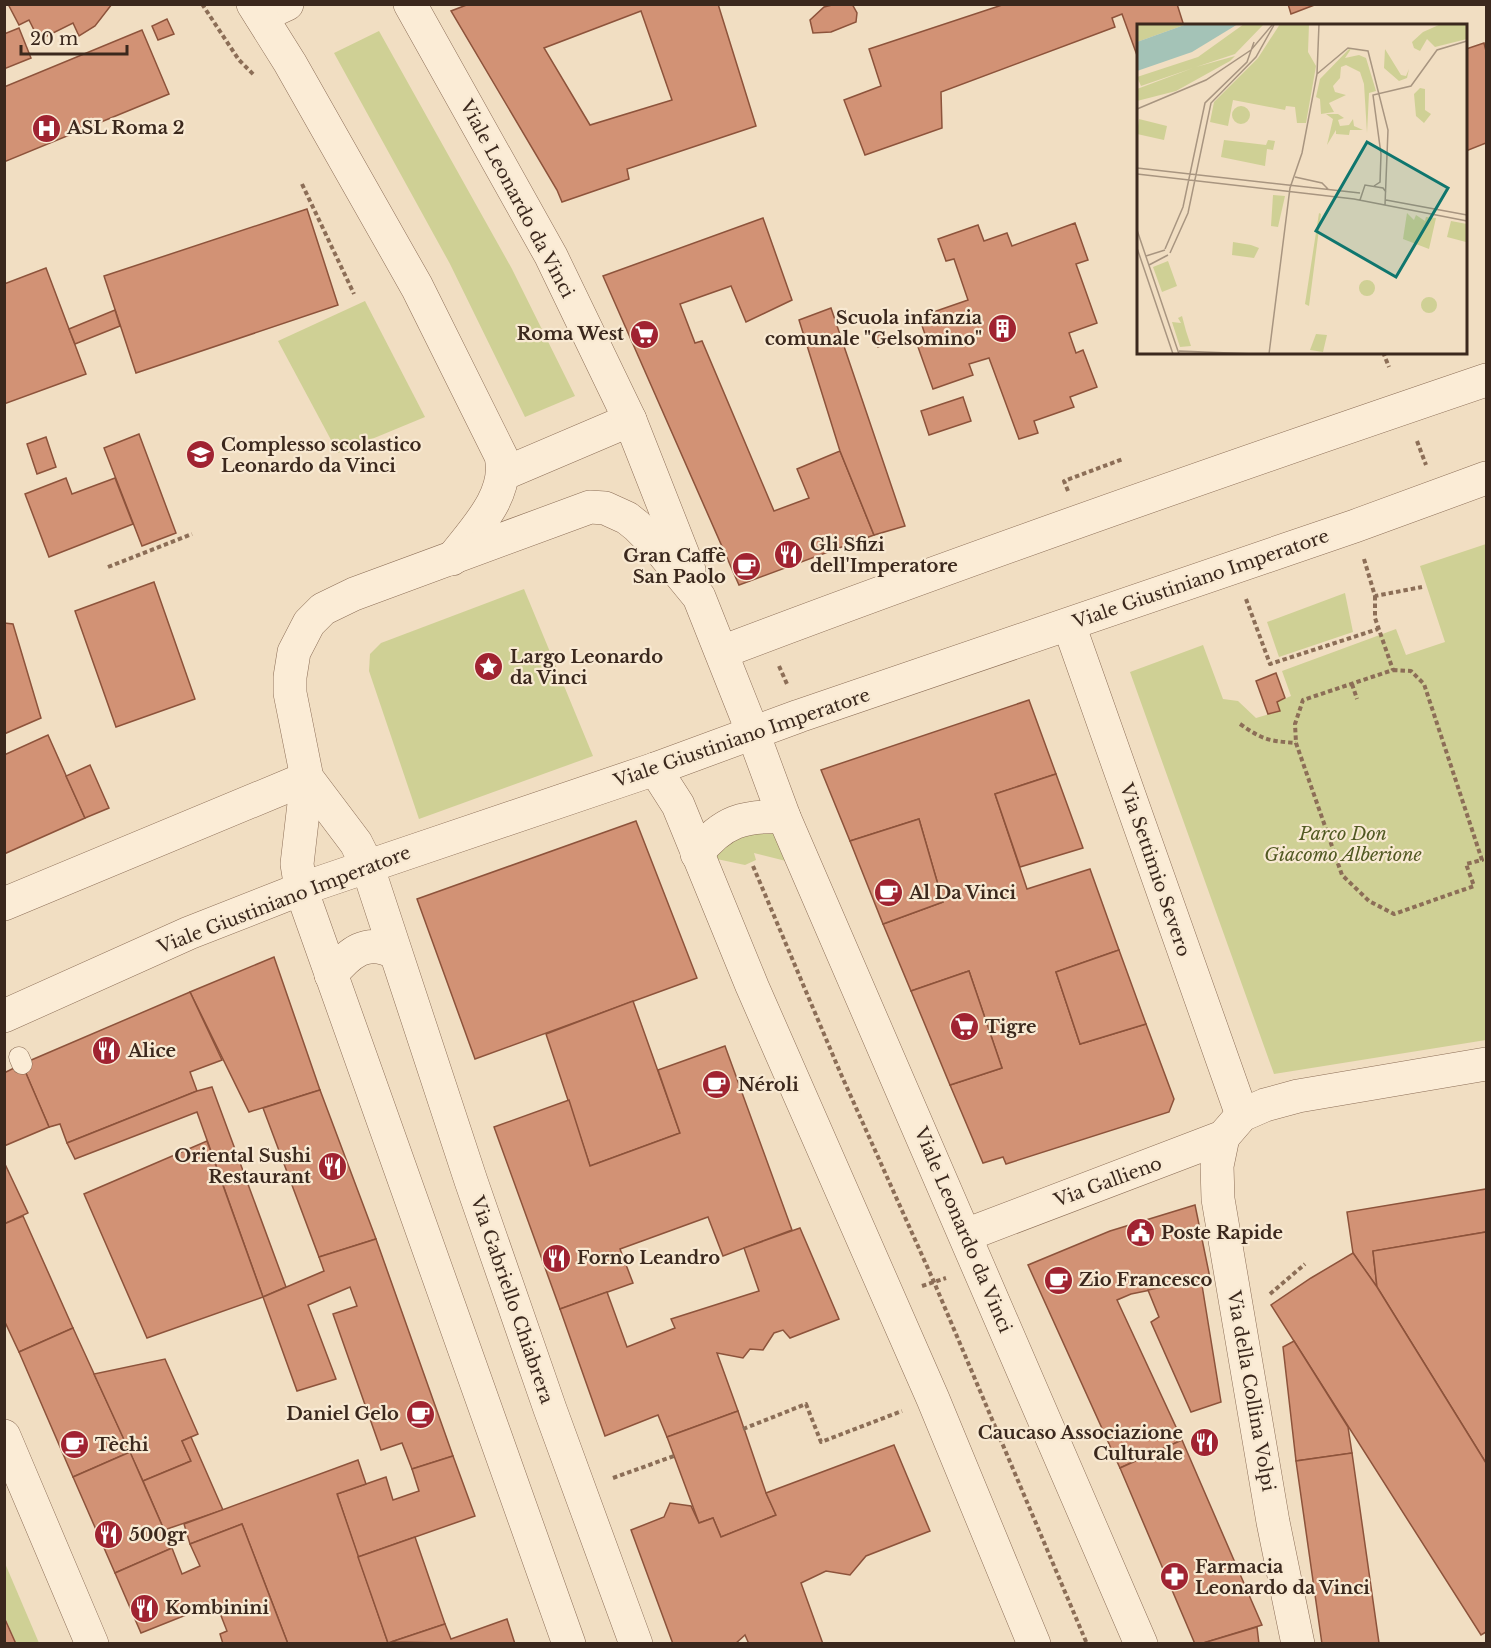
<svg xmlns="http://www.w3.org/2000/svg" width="1491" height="1648" font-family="'Libre Baskerville',serif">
  <rect width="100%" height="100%" fill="#f1dec2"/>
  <g fill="#cfd095">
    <path d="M379 31 512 269 575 396 525 417 450 264 334 53Z"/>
    <path d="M365 301 425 417 338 453 278 341Z"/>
    <path d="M1486 544V1040L1274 1074 1130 672 1203 645 1223 699 1238 701 1256 718 1280 711 1277 702 1291 696 1282 671 1396 629 1406 655 1445 642 1420 566Z"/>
    <path d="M524 589 593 756 419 819 369 671 370 654 381 643Z"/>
    <path d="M1345 593 1353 632 1279 657 1267 622Z"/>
    <path d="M772 830 786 861 754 853 756 860 745 865 712 858 734 835Z"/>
    <path d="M4 1561 39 1643H16L5 1617Z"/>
  </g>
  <g fill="#d29275" stroke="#8d533b" stroke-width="1.5" fill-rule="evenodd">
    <path d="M8 4H112L95 26 79 36 73 23 39 40 29 20 19 25Z"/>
    <path d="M469 4H718L756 126 627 169 629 179 562 202 557 190 451 11ZM641 11 672 100 590 125 544 48Z"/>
    <path d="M836 4H852L857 13 856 22 831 32 813 33 810 20 824 7Z"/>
    <path d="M1005 4H1177L1184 26H1138V58L1122 14 1112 18 1115 27 941 92 942 128 865 155 844 100 881 86 869 49Z"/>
    <path d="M1288 4H1317L1291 14Z"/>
    <path d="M167 19 174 34 158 40 152 26Z"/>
    <path d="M19 28 31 58 4 69V34Z"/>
    <path d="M142 30 169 94 4 162V87Z"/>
    <path d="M1484 43 1486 51V143L1466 151V49Z"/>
    <path d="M307 209 338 305 136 373 104 276Z"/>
    <path d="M763 218 792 300 746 322 731 286 680 304 695 343 702 341 774 511 809 498 797 469 840 451 874 535 739 585 603 276Z"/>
    <path d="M1075 223 1088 260 1076 264 1097 323 1069 333 1076 353 1083 350 1097 387 1070 397 1074 407 1034 421 1038 433 1019 439 989 358 969 364 973 375 933 389 918 347 928 343 919 317 968 300 954 259 946 261 938 239 978 225 984 241 1007 233 1012 246Z"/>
    <path d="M46 268 86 374 4 404V284Z"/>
    <path d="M831 308 905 526 874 535 840 451 799 320Z"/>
    <path d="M115 310 120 326 75 344 69 329Z"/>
    <path d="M882 333 885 344 878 347 873 337Z"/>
    <path d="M963 397 971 421 929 435 921 411Z"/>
    <path d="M139 434 176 533 142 546 104 448Z"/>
    <path d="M46 437 56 467 37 474 27 444Z"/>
    <path d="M66 478 72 494 115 478 133 524 49 557 25 494Z"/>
    <path d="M154 582 195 699 116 727 75 611Z"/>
    <path d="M4 623 13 624 41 718 4 734Z"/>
    <path d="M1276 673 1285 698 1277 702 1280 711 1268 714 1256 681Z"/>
    <path d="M1029 700 1056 774 995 794 1027 889 1090 869 1119 950 1056 972 1080 1044 1146 1024 1174 1099 1169 1112 1006 1164 1003 1157 983 1163 950 1085 1002 1068 969 971 911 991 883 924 943 902 919 819 850 841 821 770Z"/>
    <path d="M48 735 85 818 4 854V755Z"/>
    <path d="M90 765 109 808 85 818 66 776Z"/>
    <path d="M1056 774 1083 848 1020 867 995 794Z"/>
    <path d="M919 819 943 902 883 924 850 841Z"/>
    <path d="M636 821 697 978 475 1059 417 899Z"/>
    <path d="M1119 950 1146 1024 1080 1044 1056 972Z"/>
    <path d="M274 957 320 1090 249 1112 190 992Z"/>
    <path d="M969 971 1002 1068 950 1085 911 991Z"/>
    <path d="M190 992 222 1060 190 1072 197 1091 67 1143 60 1124 49 1127 22 1064Z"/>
    <path d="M633 1001 680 1133 590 1166 546 1034Z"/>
    <path d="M725 1046 792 1230 723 1256 708 1217 620 1249 633 1283 560 1309 494 1127 569 1100 590 1166 680 1133 658 1070Z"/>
    <path d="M22 1064 49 1127 4 1146V1073Z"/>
    <path d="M212 1087 286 1287 263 1297 197 1112 75 1159 67 1143 197 1091Z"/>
    <path d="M320 1090 376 1239 319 1257 263 1108Z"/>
    <path d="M207 1141 263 1297 147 1338 84 1194Z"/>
    <path d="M4 1162 28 1213 4 1224Z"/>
    <path d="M1486 1189V1232L1373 1251 1377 1287 1353 1253 1347 1212Z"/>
    <path d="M1195 1205 1210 1278 1131 1294 1117 1300 1182 1440 1120 1468 1028 1265 1110 1231Z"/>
    <path d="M23 1216 73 1328 19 1352 4 1320V1224Z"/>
    <path d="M800 1228 839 1319 790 1338 783 1330 774 1333 763 1350 750 1349 743 1358 717 1353 738 1411 667 1437 658 1415 605 1436 560 1309 607 1292 627 1347 675 1328 671 1319 759 1291 744 1248Z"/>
    <path d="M1486 1232V1463L1377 1287 1373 1251Z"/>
    <path d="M376 1239 453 1456 412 1469 402 1443 381 1450 333 1314 357 1306 350 1287 308 1305 336 1379 297 1391 263 1297 324 1271 319 1257Z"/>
    <path d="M1353 1253 1377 1287 1486 1463V1632L1481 1635 1271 1305 1311 1278Z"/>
    <path d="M1201 1279 1221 1402 1191 1412 1151 1322 1159 1317 1148 1290Z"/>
    <path d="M73 1328 130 1452 73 1477 19 1352Z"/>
    <path d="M1294 1341 1348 1427 1352 1453 1296 1461 1283 1347Z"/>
    <path d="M165 1359 198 1434 182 1441 191 1461 143 1481 94 1374Z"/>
    <path d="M738 1411 766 1493 776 1515 721 1537 713 1518 699 1523 667 1437Z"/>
    <path d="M191 1437 223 1510 164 1530 143 1481 191 1461 182 1441Z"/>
    <path d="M1182 1440 1262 1625 1200 1644H1195L1120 1468Z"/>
    <path d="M894 1445 930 1531 866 1556 850 1575 826 1571 801 1583 823 1644H749L745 1635 735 1644H673L631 1530 664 1517 670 1503 691 1506 699 1523 713 1518 721 1537 776 1515 766 1493Z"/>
    <path d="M130 1452 172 1548 115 1573 73 1477Z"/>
    <path d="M1352 1453 1379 1643 1322 1644 1296 1461Z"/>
    <path d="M453 1456 475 1516 358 1557 337 1494 386 1477 393 1500 419 1491 412 1469Z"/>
    <path d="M358 1460 366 1484 337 1494 388 1643 391 1644H288L242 1524 190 1544 184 1524Z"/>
    <path d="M242 1524 288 1644H223L220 1634 227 1631 216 1603 141 1633 115 1573 172 1548 182 1574 200 1566 190 1544Z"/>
    <path d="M415 1537 445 1624 388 1643 358 1557Z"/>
    <path d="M4 1617 16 1644H4Z"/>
    <path d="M507 1619 515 1644 391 1642 445 1624 451 1639Z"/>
    <path d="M1257 1627 1259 1644H1200Z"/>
  </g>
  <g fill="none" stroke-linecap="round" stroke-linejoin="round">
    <defs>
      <path id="service" d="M19 1057 22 1064"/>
      <g id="minor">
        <path d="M261 16 287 4"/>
        <path d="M503 474 630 420"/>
        <path d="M1069 625 1242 1115"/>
        <path d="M753 733 784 817 1141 1644"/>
        <path d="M655 769 678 805 752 986 933 1399 1034 1644"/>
        <path d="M307 778 297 864 301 889 569 1644"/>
        <path d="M697 854C722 821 745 815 784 817"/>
        <path d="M367 865 471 1181 550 1409 636 1644"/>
        <path d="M331 975C349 953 367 937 395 953"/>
        <path d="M1223 1137 1217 1166 1218 1199 1273 1522 1298 1644"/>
        <path d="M966 1235 1223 1137 1242 1115 1265 1105 1298 1096 1486 1064"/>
        <path d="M4 1436 92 1644"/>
      </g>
      <g id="tertiary">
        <path d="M253 4 290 63 417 287 501 456C510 495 474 530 452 559"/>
        <path d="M410 4 551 256 630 420 689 570"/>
        <path d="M722 652C975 556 1230 467 1486 380"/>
        <path d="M367 865 356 843 307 778 290 693V677L294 652 309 623 323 609 354 594 590 507 605 508 627 518 637 526 658 547 699 597 753 733"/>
        <path d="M4 904 307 778"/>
        <path d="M4 1016 189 933 301 889 655 769 799 716 1355 526 1486 478"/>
      </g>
    </defs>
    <use href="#service" stroke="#8c6e57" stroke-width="21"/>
    <use href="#minor" stroke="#8c6e57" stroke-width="34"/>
    <use href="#tertiary" stroke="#8c6e57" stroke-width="34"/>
    <g stroke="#8c6e57" stroke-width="4" stroke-dasharray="4.5 3" stroke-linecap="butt">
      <path d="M202 4 239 60 255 76"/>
      <path d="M302 184 354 294"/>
      <path d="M1383 352 1389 367"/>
      <path d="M1417 441 1426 465"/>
      <path d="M1068 491 1064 481 1123 459"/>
      <path d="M1364 559 1375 596 1422 587"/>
      <path d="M108 567 192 534"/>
      <path d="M1375 596V618L1393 670"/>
      <path d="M1246 599 1270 664 1378 629"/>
      <path d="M779 666 787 684"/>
      <path d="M1393 670 1411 671 1424 684 1482 860 1466 864 1474 886 1394 914 1369 901 1342 875 1296 743 1295 724 1303 700Z"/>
      <path d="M1352 684 1357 699"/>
      <path d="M1240 724C1263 740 1269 741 1296 743"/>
      <path d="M753 866 840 1072 934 1282 1087 1644"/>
      <path d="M922 1286 946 1278"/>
      <path d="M1270 1294 1305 1264"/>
      <path d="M743 1429 806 1404 821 1442 902 1411"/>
      <path d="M613 1478 674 1456"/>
    </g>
    <use href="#service" stroke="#fbecd6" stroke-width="20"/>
    <use href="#minor" stroke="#fbecd6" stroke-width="33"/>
    <use href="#tertiary" stroke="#fbecd6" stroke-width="33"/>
  </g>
  <defs>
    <symbol id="hospital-disc" viewBox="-11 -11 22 22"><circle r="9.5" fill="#a02331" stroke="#f8e9d2"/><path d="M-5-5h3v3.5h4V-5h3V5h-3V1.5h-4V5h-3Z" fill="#fff"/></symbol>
    <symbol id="building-disc" viewBox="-11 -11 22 22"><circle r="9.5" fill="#a02331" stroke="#f8e9d2"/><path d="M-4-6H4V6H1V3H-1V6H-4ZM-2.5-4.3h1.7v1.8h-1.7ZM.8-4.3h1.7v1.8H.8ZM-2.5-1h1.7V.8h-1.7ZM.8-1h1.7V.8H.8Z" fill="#fff"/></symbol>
    <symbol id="supermarket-disc" viewBox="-11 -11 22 22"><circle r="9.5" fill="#a02331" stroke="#f8e9d2"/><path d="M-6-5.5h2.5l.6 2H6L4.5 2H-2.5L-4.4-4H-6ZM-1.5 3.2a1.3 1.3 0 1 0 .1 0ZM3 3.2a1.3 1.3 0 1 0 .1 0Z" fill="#fff"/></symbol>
    <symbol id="school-disc" viewBox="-11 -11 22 22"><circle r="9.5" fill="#a02331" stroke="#f8e9d2"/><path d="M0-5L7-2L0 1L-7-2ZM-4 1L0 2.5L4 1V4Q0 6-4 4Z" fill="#fff"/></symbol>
    <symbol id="restaurant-disc" viewBox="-11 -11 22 22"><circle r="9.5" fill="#a02331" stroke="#f8e9d2"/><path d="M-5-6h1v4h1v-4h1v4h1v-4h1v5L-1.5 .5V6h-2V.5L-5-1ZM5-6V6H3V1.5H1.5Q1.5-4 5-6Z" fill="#fff"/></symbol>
    <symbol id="cafe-disc" viewBox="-11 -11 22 22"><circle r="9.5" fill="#a02331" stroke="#f8e9d2"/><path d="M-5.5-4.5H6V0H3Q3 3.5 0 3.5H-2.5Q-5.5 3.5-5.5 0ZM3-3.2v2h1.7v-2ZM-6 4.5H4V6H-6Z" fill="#fff"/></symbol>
    <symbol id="sight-disc" viewBox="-11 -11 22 22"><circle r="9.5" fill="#a02331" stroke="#f8e9d2"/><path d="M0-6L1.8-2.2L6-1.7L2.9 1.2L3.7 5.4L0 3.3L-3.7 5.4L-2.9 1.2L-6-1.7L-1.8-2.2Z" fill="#fff"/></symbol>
    <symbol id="civic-disc" viewBox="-11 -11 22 22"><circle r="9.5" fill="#a02331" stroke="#f8e9d2"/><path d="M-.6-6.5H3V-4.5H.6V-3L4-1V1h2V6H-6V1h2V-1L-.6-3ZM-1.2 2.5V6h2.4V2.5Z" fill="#fff"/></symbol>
    <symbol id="pharmacy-disc" viewBox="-11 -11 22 22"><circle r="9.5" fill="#a02331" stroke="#f8e9d2"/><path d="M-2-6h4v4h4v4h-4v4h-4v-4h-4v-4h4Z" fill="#fff"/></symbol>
  </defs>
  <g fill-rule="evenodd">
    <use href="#hospital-disc" x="30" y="112" width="33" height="33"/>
    <use href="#building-disc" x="986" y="312" width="33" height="33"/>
    <use href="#supermarket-disc" x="628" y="318" width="33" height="33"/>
    <use href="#school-disc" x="184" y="438" width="33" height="33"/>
    <use href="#restaurant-disc" x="772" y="538" width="33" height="33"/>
    <use href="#cafe-disc" x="730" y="550" width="33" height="33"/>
    <use href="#sight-disc" x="472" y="650" width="33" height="33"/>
    <use href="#cafe-disc" x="872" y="876" width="33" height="33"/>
    <use href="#supermarket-disc" x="948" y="1010" width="33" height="33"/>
    <use href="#restaurant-disc" x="90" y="1034" width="33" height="33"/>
    <use href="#cafe-disc" x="700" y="1068" width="33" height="33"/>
    <use href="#restaurant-disc" x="316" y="1150" width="33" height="33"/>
    <use href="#civic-disc" x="1124" y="1216" width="33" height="33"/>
    <use href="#restaurant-disc" x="540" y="1242" width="33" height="33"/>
    <use href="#cafe-disc" x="1042" y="1264" width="33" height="33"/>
    <use href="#cafe-disc" x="404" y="1398" width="33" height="33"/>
    <use href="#restaurant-disc" x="1188" y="1426" width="33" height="33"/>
    <use href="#cafe-disc" x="58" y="1428" width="33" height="33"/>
    <use href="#restaurant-disc" x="92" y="1518" width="33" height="33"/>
    <use href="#pharmacy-disc" x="1158" y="1560" width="33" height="33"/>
    <use href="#restaurant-disc" x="128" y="1592" width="33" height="33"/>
  </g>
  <g text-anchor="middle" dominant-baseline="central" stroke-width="4.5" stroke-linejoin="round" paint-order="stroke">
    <g font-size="18" font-weight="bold" fill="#3b281d" stroke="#f8e9d2" text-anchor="start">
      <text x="67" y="128">ASL Roma 2</text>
      <text x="982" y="318" text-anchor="end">Scuola infanzia<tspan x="982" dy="21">comunale "Gelsomino"</tspan></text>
      <text x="624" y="334" text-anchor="end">Roma West</text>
      <text x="221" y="445">Complesso scolastico<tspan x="221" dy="21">Leonardo da Vinci</tspan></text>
      <text x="810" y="545">Gli Sfizi<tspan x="810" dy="21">dell'Imperatore</tspan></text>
      <text x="726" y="556" text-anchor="end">Gran Caffè<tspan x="726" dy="21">San Paolo</tspan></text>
      <text x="510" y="657">Largo Leonardo<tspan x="510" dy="21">da Vinci</tspan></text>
      <text x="909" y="893">Al Da Vinci</text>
      <text x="985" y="1027">Tigre</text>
      <text x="128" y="1051">Alice</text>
      <text x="738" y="1085">Néroli</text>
      <text x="311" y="1156" text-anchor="end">Oriental Sushi<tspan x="311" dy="21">Restaurant</tspan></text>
      <text x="1161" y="1233">Poste Rapide</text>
      <text x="577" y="1258">Forno Leandro</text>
      <text x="1079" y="1280">Zio Francesco</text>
      <text x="399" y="1414" text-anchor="end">Daniel Gelo</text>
      <text x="1183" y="1433" text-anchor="end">Caucaso Associazione<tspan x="1183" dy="21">Culturale</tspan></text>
      <text x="95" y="1445">Tèchi</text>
      <text x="129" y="1535">500gr</text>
      <text x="1195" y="1567">Farmacia<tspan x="1195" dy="21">Leonardo da Vinci</tspan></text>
      <text x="165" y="1608">Kombinini</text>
    </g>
    <g font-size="18" fill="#3b281d" stroke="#f8e9d2">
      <text transform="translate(517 199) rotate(62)">Viale Leonardo da Vinci</text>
      <text transform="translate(1201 579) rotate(-19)">Viale Giustiniano Imperatore</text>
      <text transform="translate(742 738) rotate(-19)">Viale Giustiniano Imperatore</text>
      <text transform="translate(1155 870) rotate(71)">Via Settimio Severo</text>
      <text transform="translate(284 900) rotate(-21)">Viale Giustiniano Imperatore</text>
      <text transform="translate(1108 1182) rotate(-20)">Via Gallieno</text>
      <text transform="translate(963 1230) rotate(67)">Viale Leonardo da Vinci</text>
      <text transform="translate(512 1300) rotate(71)">Via Gabriello Chiabrera</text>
      <text transform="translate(1251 1391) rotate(80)">Via della Collina Volpi</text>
    </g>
    <g font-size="18" font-style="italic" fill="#515922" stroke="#f8e9d2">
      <text x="1343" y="834">Parco Don<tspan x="1343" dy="21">Giacomo Alberione</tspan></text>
    </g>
  </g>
  <g transform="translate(1137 24)">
    <rect width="330" height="330" fill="#f1dec2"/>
    <path d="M0 0H50L0 18ZM107 0H127L98 30 59 43 98 32 93 37 39 67 0 77V65L56 44 4 62 0 53 61 33ZM143 0H172L171 28 179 42 169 99H160L158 83 149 82 148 86 96 76 91 102 73 98 77 78 121 34ZM304 0H330V15L298 23 290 15 283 27 277 24 275 18 286 8ZM212 25 229 28 214 25 208 34 222 31 229 34 239 67 232 69 230 109 227 60 223 48 209 41 204 43 203 54 196 62 198 68 209 71 192 79 197 88 184 90 183 75 179 73 183 55ZM248 25 264 51 269 52 272 45 270 54 262 57 247 44ZM283 64 288 65V86L294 90 287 99 279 92 277 70ZM95 91a9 9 0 1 1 18 0a9 9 0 1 1-18 0ZM201 90 207 94 201 96 203 102 212 101 216 95 217 102 226 106H213L212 111 199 110V106L190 121 196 95 189 90ZM2 95 30 102 27 116 0 110ZM87 116 129 121 131 116 138 117 136 126 130 125 128 142 84 133ZM136 171 148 172 141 203 134 202ZM182 189 184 190 172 282 168 280ZM270 189 277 196 279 191 288 197 289 193 299 194 292 225 266 215ZM314 197 330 200 329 218 310 213ZM96 218 114 221 122 224 117 234 95 231ZM31 237 40 262 25 268 16 243ZM222 264a8 8 0 1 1 16 0a8 8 0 1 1-16 0ZM284 281a8 8 0 1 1 16 0a8 8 0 1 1-16 0ZM45 292 49 307 54 322 43 323 35 298 44 299 41 294ZM179 310 190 311 186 328 173 326Z" fill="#cfd095"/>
    <path d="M50 0H101L55 28 0 47V18Z" fill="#a4c3b7"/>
    <path fill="none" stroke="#a89580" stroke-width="1.5" d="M180 50 211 24 231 27 251 106 248 181M0 85 69 56 114 26 136 0M0 144 223 169M0 150 217 175 330 197M158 153 185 159 191 165M237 162 243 158 244 130 236 71 274 62 300 26 330 17M223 176 228 161 246 164 249 168M249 176 330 191M0 206 42 330M0 224 36 330M28 225 46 183 68 79 110 38 117 18M33 229 51 189 74 79 119 33 137 1M9 232 28 226M12 241 31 231M42 327 118 330M132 330 153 164 165 129 180 50 182 0"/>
    <path fill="#0f766e" fill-opacity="0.15" stroke="#0f766e" stroke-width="3" d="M230 118 311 164 259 253 179 207Z"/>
    <rect width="330" height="330" fill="none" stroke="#3b281d" stroke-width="3"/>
  </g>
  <rect width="1491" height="1648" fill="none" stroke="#3b281d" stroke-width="12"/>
  <path d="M21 45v9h106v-9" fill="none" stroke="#3b281d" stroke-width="3"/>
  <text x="30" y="45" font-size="18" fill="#3b281d" stroke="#f8e9d2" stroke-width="4.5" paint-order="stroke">20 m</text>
</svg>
